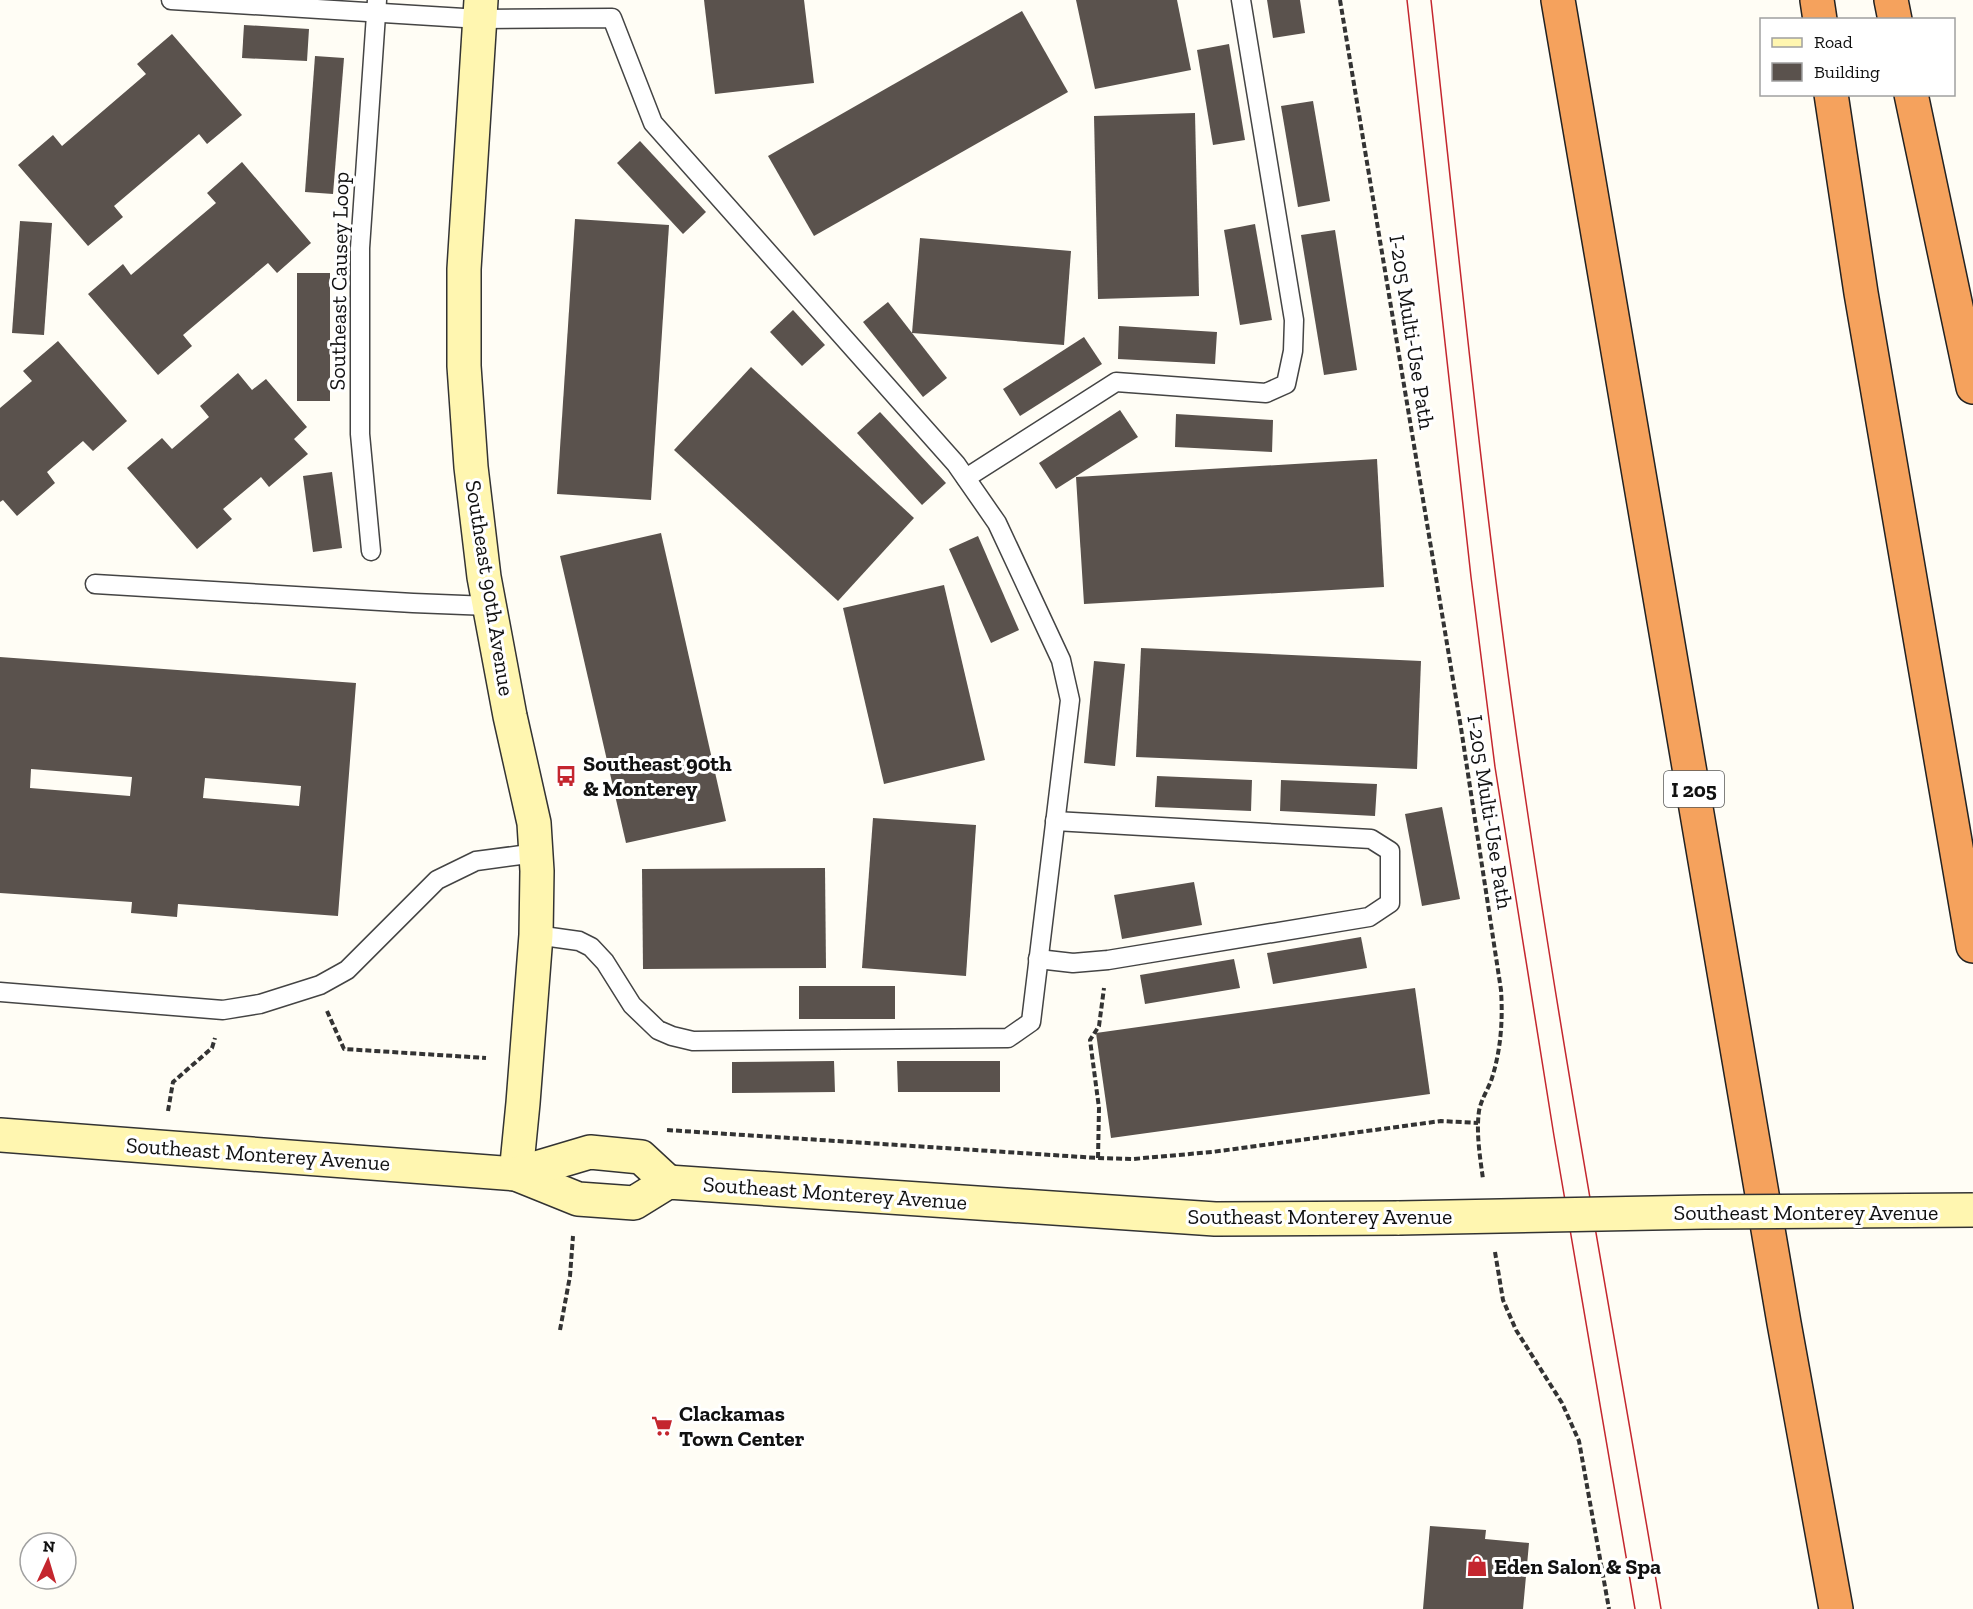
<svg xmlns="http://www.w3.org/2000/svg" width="1973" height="1609" font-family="'Zilla Slab',serif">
  <rect width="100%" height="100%" fill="#fffdf5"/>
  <g fill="#5a524d" fill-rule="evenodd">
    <path d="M704 0H804L814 83 715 94Z"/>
    <path d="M1076 0H1177L1191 70 1095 89Z"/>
    <path d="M1267 0H1300L1305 33 1273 38Z"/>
    <path d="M1022 11 1068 92 814 236 768 156Z"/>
    <path d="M244 25 309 29 307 61 242 58Z"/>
    <path d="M172 34 242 115 207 144 199 134 114 206 123 217 88 246 18 165 53 135 62 146 146 74 137 64Z"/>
    <path d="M1229 44 1245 140 1213 145 1197 50Z"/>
    <path d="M315 56 344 58 333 194 305 192Z"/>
    <path d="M1313 101 1330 201 1298 207 1281 106Z"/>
    <path d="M1195 113 1199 296 1098 299 1094 116Z"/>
    <path d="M640 141 706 212 683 234 617 163Z"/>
    <path d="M242 162 311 243 277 273 268 263 183 335 192 346 158 375 88 294 123 264 131 275 216 203 207 193Z"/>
    <path d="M575 219 669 225 651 500 557 494Z"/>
    <path d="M20 221 52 223 44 335 12 333Z"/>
    <path d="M1255 224 1272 320 1240 325 1224 230Z"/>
    <path d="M1335 230 1357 370 1324 375 1301 235Z"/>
    <path d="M920 238 1071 251 1064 345 912 333Z"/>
    <rect x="297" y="273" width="33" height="128"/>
    <path d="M888 302 947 378 923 397 863 322Z"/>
    <path d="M793 310 825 345 802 366 770 332Z"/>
    <path d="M1119 326 1217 332 1215 364 1118 359Z"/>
    <path d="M1084 337 1102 364 1020 416 1003 389Z"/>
    <path d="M58 341 127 421 93 451 83 441 47 472 55 483 17 516 3 500 0 502V408L32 381 23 371Z"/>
    <path d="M751 367 914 518 838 601 674 450Z"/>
    <path d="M238 373 252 390 266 379 307 427 294 439 308 454 269 487 261 477 223 509 232 519 197 549 127 468 162 438 172 449 209 417 200 406Z"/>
    <path d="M1120 410 1138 437 1056 489 1039 463Z"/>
    <path d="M880 412 946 483 922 505 857 433Z"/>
    <path d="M1176 414 1273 420 1272 452 1175 447Z"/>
    <path d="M1377 459 1384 587 1084 604 1076 477Z"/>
    <path d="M332 472 342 548 313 552 303 476Z"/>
    <path d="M661 533 726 821 626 843 560 556Z"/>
    <path d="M978 536 1019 630 991 643 949 549Z"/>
    <path d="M944 585 985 760 884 784 843 608Z"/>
    <path d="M1141 648 1421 661 1417 769 1136 757Z"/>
    <path d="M0 657 356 683 338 916 178 904 177 917 131 913 132 902 0 893ZM31 769 132 777 130 796 30 788ZM205 778 301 786 299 806 203 798Z"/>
    <path d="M1094 661 1125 664 1115 766 1084 763Z"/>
    <path d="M1157 776 1252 780 1251 811 1155 807Z"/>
    <path d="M1281 780 1377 784 1375 816 1280 811Z"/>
    <path d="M1442 807 1460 899 1422 906 1405 814Z"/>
    <path d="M873 818 976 825 966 976 862 968Z"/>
    <path d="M825 868 826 968 643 969 642 869Z"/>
    <path d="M1194 882 1202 925 1122 939 1114 895Z"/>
    <path d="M1361 937 1367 968 1273 984 1267 953Z"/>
    <path d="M1234 959 1240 988 1145 1004 1140 975Z"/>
    <rect x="799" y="986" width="96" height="33"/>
    <path d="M1415 988 1430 1094 1111 1138 1096 1033Z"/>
    <path d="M834 1061 835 1092 732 1093V1062Z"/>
    <path d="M897 1061H1000V1092H898Z"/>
    <path d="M1430 1526 1486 1530 1485 1539 1529 1543 1523 1609H1423Z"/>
  </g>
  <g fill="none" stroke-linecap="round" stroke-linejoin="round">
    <defs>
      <g id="lane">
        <path d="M171 0 480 19 612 18 653 123 956 464 997 523 1061 660 1070 700 1031 1022 1008 1038 693 1041 672 1036 658 1030 632 1005 605 962 591 947 579 941 536 935"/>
        <path d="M966 478 1116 382 1266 393 1286 384 1293 351 1294 320 1241 0"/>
        <path d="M371 551 360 434V248L377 0"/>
        <path d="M95 584 413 603 489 606"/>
        <path d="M1038 959 1073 963 1108 960 1369 917 1390 903V851L1371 839 1055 821"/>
        <path d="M0 992 223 1010 260 1004 320 985 347 970 437 880 476 861 536 853"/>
      </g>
      <g id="secondary">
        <path d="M481 0 464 269V366L471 467 484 577 510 716 534 823 537 871 536 935 523 1103 516 1174"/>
        <path d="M0 1135 516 1174 578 1199 634 1203 668 1182 1215 1219 1399 1218"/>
        <path d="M516 1174 590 1152 641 1157 668 1182"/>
      </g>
      <g id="highway">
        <path d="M1558 0 1784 1323 1836 1609"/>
        <path d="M1817 0 1820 20"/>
        <path d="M1891 0 1895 20"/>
        <path d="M1831 94 1861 293 1973 946"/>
        <path d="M1911 94 1973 387"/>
      </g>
    </defs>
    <use href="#lane" stroke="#444" stroke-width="21"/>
    <use href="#secondary" stroke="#333" stroke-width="36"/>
    <use href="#highway" stroke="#222" stroke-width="36"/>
    <g stroke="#333" stroke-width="4" stroke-dasharray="6 3" stroke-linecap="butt">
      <path d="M1340 0 1461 728 1501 990C1503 1020 1501 1051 1491 1081 1487 1091 1481 1100 1479 1111 1476 1133 1480 1157 1483 1179"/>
      <path d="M327 1011 344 1049 486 1058"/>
      <path d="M168 1111 173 1082 212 1048 215 1038"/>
      <path d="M667 1130 1098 1158 1133 1159 1212 1152 1441 1121 1478 1123"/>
      <path d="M1098 1158 1099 1108 1090 1040 1099 1026 1104 988"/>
      <path d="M1495 1252 1503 1300 1516 1330 1562 1403 1579 1441 1609 1609"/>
      <path d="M560 1330 570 1276 573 1236"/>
    </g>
    <use href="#lane" stroke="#fff" stroke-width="18"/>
    <use href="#secondary" stroke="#fff6b0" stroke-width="33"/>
    <use href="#highway" stroke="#f5a25d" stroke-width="33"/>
    <g stroke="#c4262e" stroke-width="1.5">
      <path d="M1407 0 1471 577 1495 767 1554 1136 1635 1609"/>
      <path d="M1431 0C1460 265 1486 531 1525 795 1565 1067 1615 1338 1661 1609"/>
    </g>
    <defs>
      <path id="secondary-bridge" d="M1399 1218 1704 1212 1973 1210"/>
    </defs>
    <use href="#secondary-bridge" stroke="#333" stroke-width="36" stroke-linecap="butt"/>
    <use href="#secondary-bridge" stroke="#fff6b0" stroke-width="33"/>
  </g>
  <defs>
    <symbol id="bus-bare" viewBox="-9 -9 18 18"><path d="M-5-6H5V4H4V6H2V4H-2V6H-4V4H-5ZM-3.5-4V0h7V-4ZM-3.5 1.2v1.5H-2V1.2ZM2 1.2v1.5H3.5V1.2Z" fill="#c4262e" stroke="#fff" stroke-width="2.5" paint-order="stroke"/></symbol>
    <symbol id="supermarket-bare" viewBox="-9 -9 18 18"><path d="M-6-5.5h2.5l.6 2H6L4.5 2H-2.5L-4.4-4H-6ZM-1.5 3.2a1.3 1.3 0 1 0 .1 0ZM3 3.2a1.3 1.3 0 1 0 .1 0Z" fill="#c4262e" stroke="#fff" stroke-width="2.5" paint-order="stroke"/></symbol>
    <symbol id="shop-bare" viewBox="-9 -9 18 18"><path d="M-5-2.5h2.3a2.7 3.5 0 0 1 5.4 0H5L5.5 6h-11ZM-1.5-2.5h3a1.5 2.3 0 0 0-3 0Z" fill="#c4262e" stroke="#fff" stroke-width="2.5" paint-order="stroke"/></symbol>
  </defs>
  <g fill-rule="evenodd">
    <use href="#bus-bare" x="551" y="761" width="30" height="30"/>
    <use href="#supermarket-bare" x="647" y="1411" width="30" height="30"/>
    <use href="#shop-bare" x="1462" y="1551" width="30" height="30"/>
  </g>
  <g text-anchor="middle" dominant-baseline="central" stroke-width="6" stroke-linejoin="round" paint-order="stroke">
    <rect fill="#fff" stroke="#585858" stroke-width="1.5" x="1664" y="771" width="60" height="36" rx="4.5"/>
    <g font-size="21" font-weight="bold" fill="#111">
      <text x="1694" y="789">I 205</text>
    </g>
    <g font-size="22" fill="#111" stroke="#fff">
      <text transform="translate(339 281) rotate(-89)">Southeast Causey Loop</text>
      <text transform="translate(1412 332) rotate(81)">I-205 Multi-Use Path</text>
      <text transform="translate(490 588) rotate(81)">Southeast 90th Avenue</text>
      <text transform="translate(1490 812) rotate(81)">I-205 Multi-Use Path</text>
      <text transform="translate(258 1154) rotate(4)">Southeast Monterey Avenue</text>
      <text transform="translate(835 1193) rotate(4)">Southeast Monterey Avenue</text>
      <text x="1806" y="1212">Southeast Monterey Avenue</text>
      <text x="1320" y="1216">Southeast Monterey Avenue</text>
    </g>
    <g font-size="22" font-weight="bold" fill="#111" stroke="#fff" text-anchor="start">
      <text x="583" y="763">Southeast 90th<tspan x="583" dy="25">&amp; Monterey</tspan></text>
      <text x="679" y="1413">Clackamas<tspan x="679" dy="25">Town Center</tspan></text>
      <text x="1494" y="1566">Eden Salon &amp; Spa</text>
    </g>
  </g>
  <rect x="1760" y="18" width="195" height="78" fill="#ffffff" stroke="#a0a0a0" stroke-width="1.5"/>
  <rect x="1772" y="38" width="30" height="9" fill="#fff6b0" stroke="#a0a0a0" stroke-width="1.5"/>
  <text x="1814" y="48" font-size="18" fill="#111111">Road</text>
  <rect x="1772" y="63" width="30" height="18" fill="#5a524d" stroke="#a0a0a0" stroke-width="1.5"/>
  <text x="1814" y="78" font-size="18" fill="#111111">Building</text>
  <g transform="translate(48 1561) rotate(4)"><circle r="28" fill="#ffffff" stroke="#a0a0a0" stroke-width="1.5"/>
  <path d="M0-4.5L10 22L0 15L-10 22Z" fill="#c4262e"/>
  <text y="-9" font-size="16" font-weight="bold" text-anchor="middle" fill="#111111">N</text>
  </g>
</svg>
